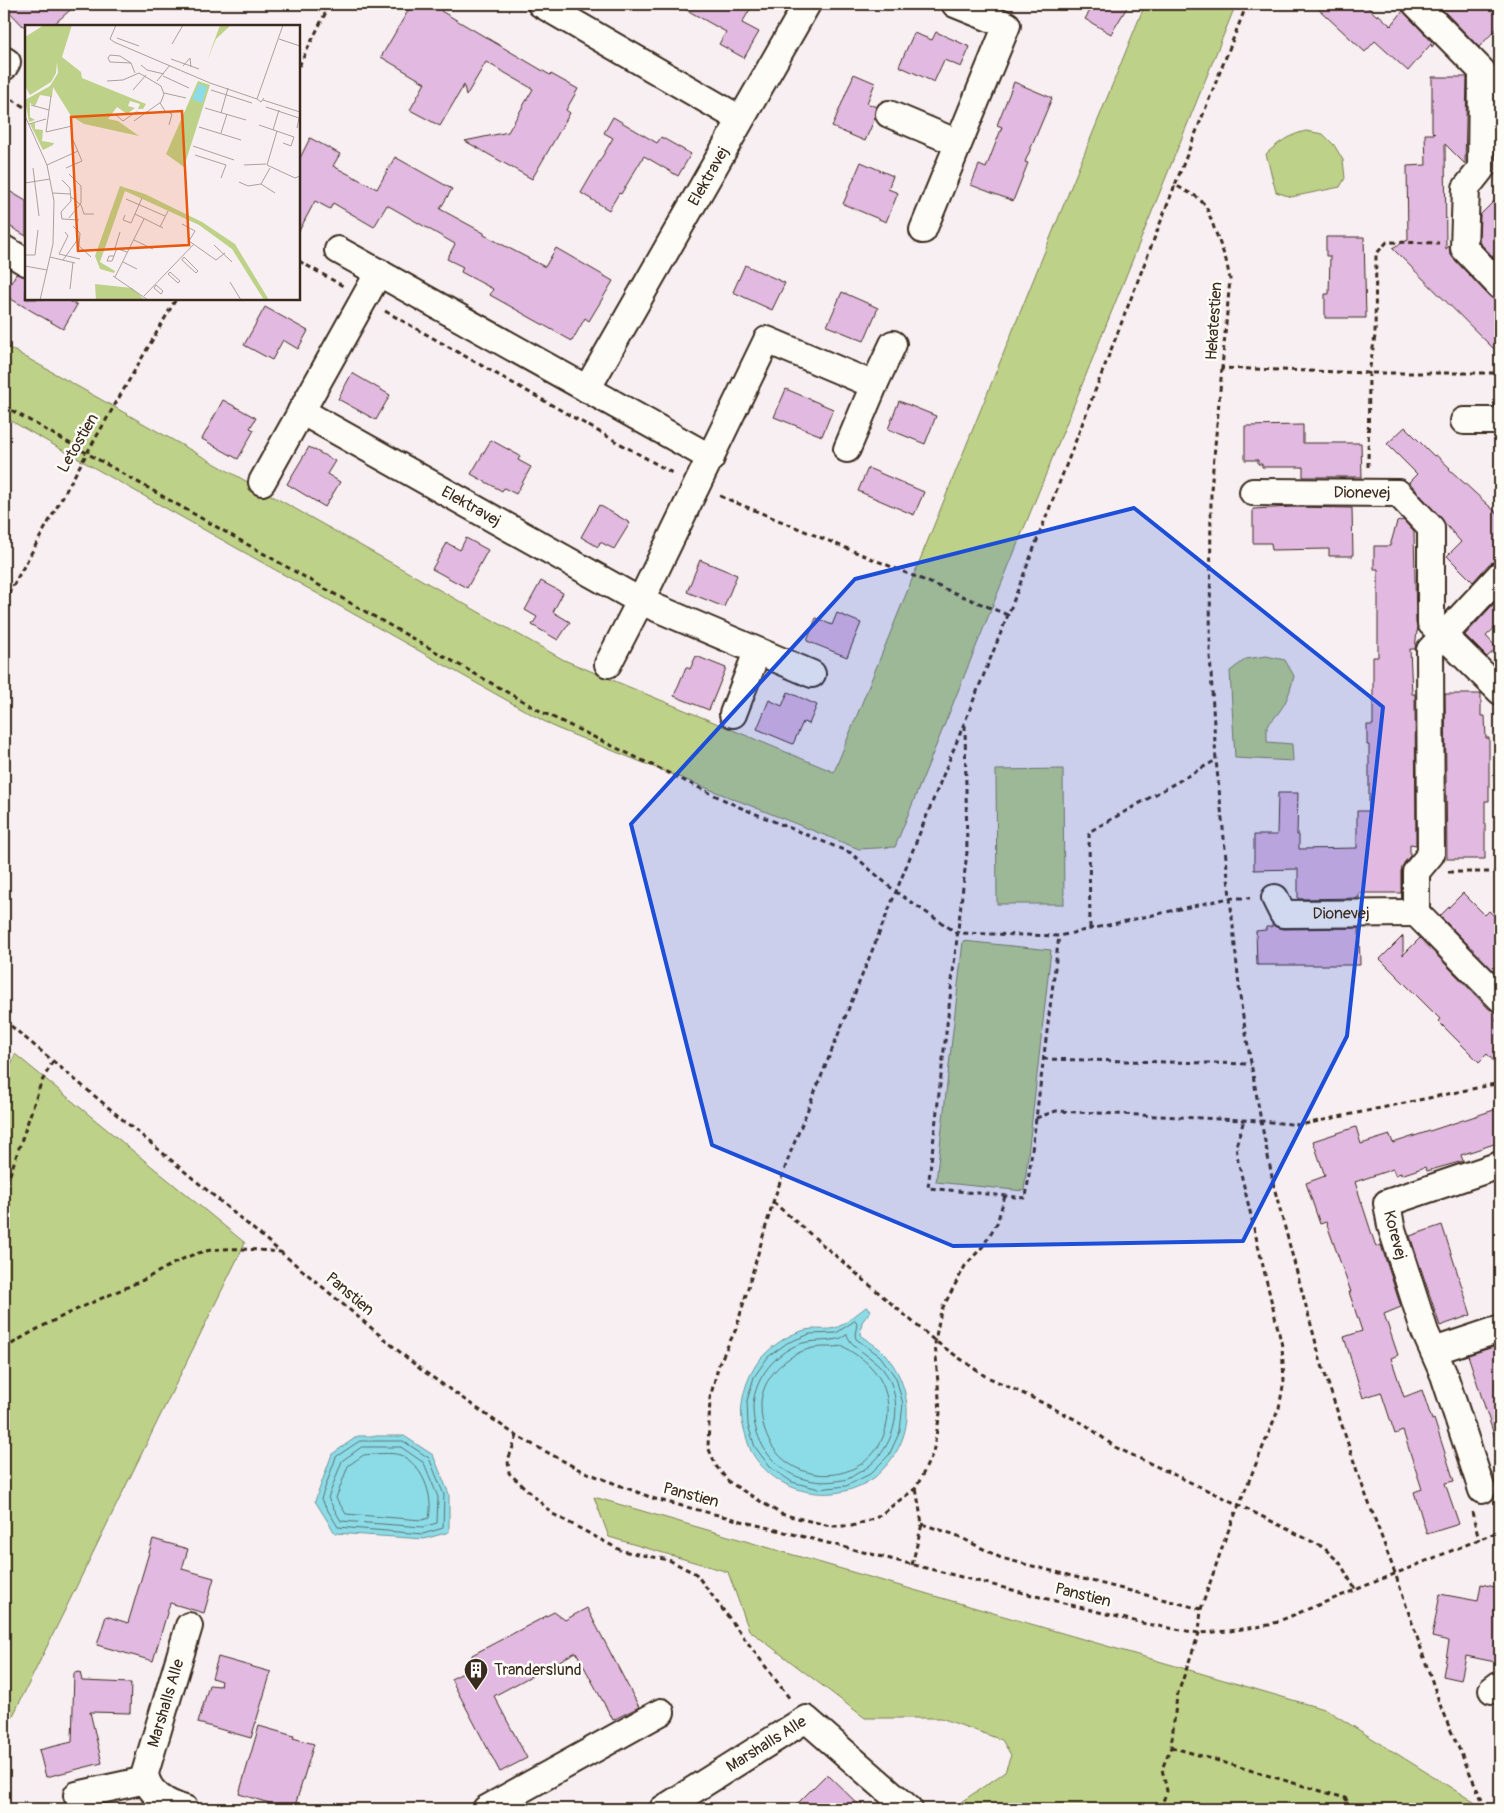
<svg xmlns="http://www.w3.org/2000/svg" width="1504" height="1813" font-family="Pangolin,sans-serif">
  <rect width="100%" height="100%" fill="#f8eff2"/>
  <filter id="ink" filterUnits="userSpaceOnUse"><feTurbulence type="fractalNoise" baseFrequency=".02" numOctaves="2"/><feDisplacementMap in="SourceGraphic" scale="10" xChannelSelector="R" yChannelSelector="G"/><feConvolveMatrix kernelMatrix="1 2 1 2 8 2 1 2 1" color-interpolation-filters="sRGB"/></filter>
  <g filter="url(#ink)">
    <g fill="#bdd288" stroke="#7c7e53">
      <path d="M1145 4H1236L895 847 859 849 556 728 4 417V345L564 660 834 772Z"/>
      <path d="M1306 131 1323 134 1334 145 1343 160 1345 178 1340 187 1291 197 1276 192 1266 154C1279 142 1289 135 1306 131Z"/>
      <path d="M1266 656 1285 660 1294 676C1288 700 1284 708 1267 726V742L1292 744 1293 761 1235 758 1230 671 1246 659Z"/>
      <path d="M1063 769 1064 904H997L996 770Z"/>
      <path d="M963 941 1051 950 1024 1191 936 1182Z"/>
      <path d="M15 1054 245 1243 4 1734V1084Z"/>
      <path d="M594 1497 1327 1710 1485 1809H959L961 1802 1005 1772 1011 1755 1002 1740 941 1718H865L749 1630 728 1572 609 1537Z"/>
    </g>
    <g fill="#8cdce8" stroke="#6c9597">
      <path d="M866 1307 871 1310 862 1322 860 1335C867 1341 878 1346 884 1353 914 1387 916 1436 883 1469 880 1472 876 1477 872 1479 832 1506 775 1494 751 1451 748 1444 746 1436 744 1429 736 1406 748 1369 766 1353 777 1342 796 1330 812 1329 819 1329 828 1330 835 1328 843 1326 858 1313 866 1307Z"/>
      <path d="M358 1436H404L433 1455 449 1494V1532L424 1539 335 1533 315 1501 332 1454Z"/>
    </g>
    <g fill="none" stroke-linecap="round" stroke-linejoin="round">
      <g stroke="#5b716f" stroke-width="1">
        <path d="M855 1321 857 1324 855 1335 856 1339 880 1356 896 1378 903 1404 900 1431 889 1455 870 1474 846 1486 819 1489 792 1482 770 1467 755 1447 748 1425 747 1401 754 1377 768 1357 787 1343 810 1334 836 1333Z"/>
        <path d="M847 1335C849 1338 850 1342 853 1344 866 1357 881 1361 890 1381 905 1416 890 1458 856 1474 852 1477 847 1480 842 1480 793 1490 754 1457 753 1408 753 1384 769 1361 789 1349 807 1338 819 1343 837 1339 841 1339 844 1336 847 1335Z"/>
        <path d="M843 1346C851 1352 863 1358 870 1366 883 1379 889 1397 888 1415 882 1497 762 1495 761 1406 760 1379 787 1353 813 1348 823 1346 833 1348 843 1346Z"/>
        <path d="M360 1441H403L429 1458 444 1495 443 1528 423 1534 338 1527 321 1499 336 1457Z"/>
        <path d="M362 1447H401L424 1463 438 1497 437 1523 423 1527 341 1521 328 1498 342 1461Z"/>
        <path d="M364 1455C373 1454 392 1452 400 1455 422 1464 434 1495 429 1518L422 1520 346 1514 336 1498 348 1466Z"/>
      </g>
    </g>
    <g fill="#e2b9e0" stroke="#3b2a1e">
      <path d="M4 4H77L52 26H23L4 6Z"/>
      <path d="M412 4H445L441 11 550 75 551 74 578 89 566 110 570 113 532 179 465 141 508 132 533 89 486 62 466 96 464 85 440 126 410 110 425 83 381 57Z"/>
      <path d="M676 4H753L742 23 759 32 744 58 719 44 726 32Z"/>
      <path d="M1094 4H1129L1111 34 1085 19Z"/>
      <path d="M1313 4H1364L1377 16 1378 14 1391 26 1403 11 1434 44 1432 47 1431 44 1408 71 1375 41 1365 52Z"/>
      <path d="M1437 4H1492L1500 12V25L1479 47Z"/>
      <path d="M936 32 970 47 961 67 944 60 934 82 899 66 914 33 932 40Z"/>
      <path d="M854 74 875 83 867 103 876 107 875 118 865 141 832 127Z"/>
      <path d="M1432 77H1467L1465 164 1445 144 1446 249 1449 246 1450 253 1453 258 1489 296 1495 300 1500 301V355L1392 248 1408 240 1407 166 1426 165 1425 134H1435L1432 131Z"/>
      <path d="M1014 82 1052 98 1025 162 1028 163 1013 201 971 185 979 165 986 168 1002 127 997 125Z"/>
      <path d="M613 117 657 143 661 137 691 154 678 176 644 156 621 194 619 193 609 210 581 193 613 138 604 133Z"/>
      <path d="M310 138 340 154 333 166 377 189 395 157 452 189 440 209 484 233V235L545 267 556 248 613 281 589 321 585 318 572 341 490 295 493 289 461 272 463 267 447 259 455 244 387 205 374 227 333 203 330 209 315 201 299 231V160Z"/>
      <path d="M861 162 893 176 888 189 898 193 886 222 843 204Z"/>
      <path d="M4 188 26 201V236L4 223Z"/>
      <path d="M1500 195V264L1479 242 1480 215Z"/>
      <path d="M1326 237H1364L1366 318H1325V294H1329L1330 256H1326Z"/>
      <path d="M745 265 785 283 772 310 733 292Z"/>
      <path d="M16 274 26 277V299H66L77 305 63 329 4 295Z"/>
      <path d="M842 292 878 308 864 341 827 326Z"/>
      <path d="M265 307 308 331 298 349 283 340 272 360 244 345Z"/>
      <path d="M352 373 390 395 376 420 338 399Z"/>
      <path d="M786 389 833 409 822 436 774 417Z"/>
      <path d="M223 400 256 418 250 428 254 430 238 459 202 439Z"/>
      <path d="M899 401 936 416 925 444 888 429Z"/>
      <path d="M1303 425V443H1361L1362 477H1303V467H1262V464H1258V460H1245V426Z"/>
      <path d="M1405 427 1434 456 1436 455 1450 468 1449 469 1500 516V560L1495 561 1489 564 1473 582 1447 556 1461 542 1409 482 1417 474 1387 444Z"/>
      <path d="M491 440 520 456 518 460 531 467 516 494 504 488 502 491 471 474Z"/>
      <path d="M309 447 335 461 327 474 340 482 325 507 287 484Z"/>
      <path d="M868 468 924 492 914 515 858 491Z"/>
      <path d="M599 505 630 523 614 549 600 542 598 547 581 537Z"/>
      <path d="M1292 507 1352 508 1353 556H1329V549L1272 550 1271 543H1253V509Z"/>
      <path d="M1403 520 1414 532 1416 623 1418 631H1417L1415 649H1410L1412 694H1415L1416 845 1410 844V856L1404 863 1401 871V893H1359V898L1298 899V869L1254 870V835H1277L1278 793H1298L1297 835H1299V849L1357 848V811H1369V745H1367V725H1373V657H1378V569H1374V546H1390L1397 522Z"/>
      <path d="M466 538 488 550 467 588 432 569 447 543 460 550Z"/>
      <path d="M700 560 737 575 724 607 687 592Z"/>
      <path d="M541 581 563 593 553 612 570 622 558 640 532 625 537 617 525 610Z"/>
      <path d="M1500 597V623L1486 636 1497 648 1487 657 1465 635Z"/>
      <path d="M837 613 861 623 847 657 807 641 816 618 832 625Z"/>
      <path d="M696 656 726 668 709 710 674 696 686 667 690 669Z"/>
      <path d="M788 692 817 705 809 724 803 722 793 744 757 729 769 700 782 706Z"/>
      <path d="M1445 694H1481V716H1485L1486 738H1489V801H1485V859H1447Z"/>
      <path d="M1463 893 1485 915 1489 911 1500 921V977L1440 916Z"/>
      <path d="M1272 924 1276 927 1283 929 1359 928 1360 965H1257L1256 931 1266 930V927H1272Z"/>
      <path d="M1403 936V955L1420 938 1489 1009 1496 1012 1500 1013V1015L1495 1020 1500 1025V1068L1487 1054 1479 1062 1438 1021 1440 1019 1380 959Z"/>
      <path d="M1500 1108V1142L1461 1155 1463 1161 1427 1171 1425 1167 1401 1175V1173L1395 1175 1393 1169 1355 1182 1376 1247 1381 1245 1401 1307 1384 1314 1398 1355 1391 1358 1404 1397 1422 1390 1432 1420 1434 1419 1454 1481 1445 1483 1459 1524 1427 1534 1414 1492 1422 1489 1403 1431 1395 1434 1381 1392 1363 1398 1344 1337 1362 1331 1349 1292H1351L1326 1222 1320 1224 1306 1183 1325 1176 1313 1141 1356 1127 1361 1144 1390 1135 1393 1143Z"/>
      <path d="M1442 1225 1471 1315 1440 1326 1410 1236Z"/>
      <path d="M1500 1345V1440L1496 1441 1468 1355Z"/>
      <path d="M153 1539 188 1549 182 1569 214 1578 204 1613 170 1603 153 1661 97 1645 106 1616 128 1623Z"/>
      <path d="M1481 1584 1500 1588V1663L1466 1656 1461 1680 1443 1676 1449 1641 1432 1637 1440 1594 1478 1601Z"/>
      <path d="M587 1608 639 1707 613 1720 576 1652 494 1696 527 1758 500 1772 451 1679 473 1668 472 1655 554 1612 565 1620Z"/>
      <path d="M218 1657 271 1672 251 1738 198 1723 209 1685 220 1686 221 1681 212 1678Z"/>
      <path d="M80 1672 82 1681 131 1683 130 1713 90 1712 102 1763 46 1777 39 1750 72 1742 74 1673Z"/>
      <path d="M259 1726 294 1736 293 1738 314 1744 294 1809H289L239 1794Z"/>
      <path d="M827 1774 863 1809H792Z"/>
    </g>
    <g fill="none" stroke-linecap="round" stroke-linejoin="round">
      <defs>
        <g id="minor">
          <path d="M541 4 740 119"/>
          <path d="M1416 4 1482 71 1481 169 1466 188 1464 248 1500 286"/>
          <path d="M4 60 7 62 4 67"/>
          <path d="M889 114 958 143"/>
          <path d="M923 230 1007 25 955 4"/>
          <path d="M4 249 26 262"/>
          <path d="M338 250 711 458"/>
          <path d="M874 385 893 344"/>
          <path id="s1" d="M587 389 807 4"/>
          <path id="s2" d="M301 411 640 601 812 674"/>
          <path d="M1464 421H1500"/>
          <path d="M262 482 379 272"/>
          <path id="s3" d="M1253 492 1398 493 1431 528V623L1500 691"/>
          <path d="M1500 575 1430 650 1431 854 1416 872V913L1500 998"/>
          <path d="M608 664 646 590 767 340 874 385 847 449"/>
          <path d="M733 714 757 652"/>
          <path id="s4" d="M1275 898 1283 914 1416 913"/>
          <path d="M1434 1351 1500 1329"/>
          <path d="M1482 1490 1444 1375 1425 1332 1391 1226 1387 1203 1500 1165"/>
          <path d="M1492 1690 1500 1684"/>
          <path d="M77 1795 146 1780"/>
          <path id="s5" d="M185 1809C167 1804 147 1793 145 1773L189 1626"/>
          <path d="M486 1809 661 1712"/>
          <path id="s6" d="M663 1809 806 1719 909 1809"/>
        </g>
      </defs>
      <use href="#minor" stroke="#3b2a1e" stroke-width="30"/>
      <g stroke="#3b2a1e" stroke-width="3" stroke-dasharray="5 4" stroke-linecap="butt">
        <path d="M1247 4 1175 185 1197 197 1206 206 1226 260 1230 279 1222 368 1369 373H1500"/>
        <path d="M299 66 330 4"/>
        <path d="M4 95 26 108"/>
        <path d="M299 261 343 286"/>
        <path d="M385 311 674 474"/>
        <path d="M1222 368 1211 490 1210 655 1216 760 1241 1005 1261 1121 1274 1187 1321 1362 1358 1474 1395 1573 1443 1713 1486 1809"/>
        <path d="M4 406 542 712 739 807 851 853 896 892 957 933 1059 936 1229 898H1250"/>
        <path d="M1368 467 1369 373 1375 336 1376 254 1387 242 1439 243"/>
        <path d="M720 496 1008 615"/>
        <path d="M4 602 87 453 176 299"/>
        <path d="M965 725 967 852 928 1188 1026 1198 1059 936"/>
        <path d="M1448 872H1500"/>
        <path d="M1090 928 1089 832 1216 760"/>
        <path d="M4 1020 419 1368 517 1436 580 1470 655 1499 1146 1624 1199 1633 1229 1631 1269 1625 1500 1531"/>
        <path d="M1043 1059 1251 1064"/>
        <path d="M1036 1118 1056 1111 1261 1121 1300 1125 1500 1083"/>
        <path d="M4 1192 41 1083 53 1061"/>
        <path d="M1005 1196 997 1223 983 1246 965 1266 941 1311 935 1341 940 1413 933 1453 916 1488 876 1518 852 1526H830L781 1514 729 1482 716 1466 708 1447 710 1398 719 1364 736 1329 773 1202 791 1151 1008 615 1175 185"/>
        <path d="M773 1202 935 1341 985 1376 1035 1399 1086 1425 1115 1447 1239 1505 1323 1547 1340 1563 1355 1589"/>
        <path d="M4 1349C46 1321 94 1302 141 1281 163 1270 186 1254 211 1250 234 1247 257 1250 280 1252"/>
        <path d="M517 1436 508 1460 509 1473 553 1514 622 1551 669 1560 696 1574 790 1699"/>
        <path d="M1472 1512 1479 1540"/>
        <path d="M922 1524 956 1535 1001 1558 1201 1609"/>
        <path d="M912 1565 922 1524 916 1488"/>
        <path d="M1171 1747 1345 1798 1354 1809"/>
        <path d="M1160 1809 1167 1791 1162 1769 1171 1747 1177 1696 1199 1633 1201 1609 1225 1539 1279 1408 1284 1381 1282 1346 1238 1161 1236 1146 1244 1120"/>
      </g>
      <use href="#minor" stroke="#fdfcf7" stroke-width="26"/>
    </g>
  </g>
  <path fill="#1d4ed8" fill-opacity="0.2" stroke="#1d4ed8" stroke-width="4" stroke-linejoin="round" d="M1134 508 1383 707 1347 1036 1243 1241 953 1246 712 1145 631 824 855 579Z"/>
  <defs>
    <symbol id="building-pin" viewBox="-11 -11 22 30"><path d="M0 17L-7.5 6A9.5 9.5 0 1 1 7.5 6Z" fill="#3b2a1e" stroke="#fdfcf7"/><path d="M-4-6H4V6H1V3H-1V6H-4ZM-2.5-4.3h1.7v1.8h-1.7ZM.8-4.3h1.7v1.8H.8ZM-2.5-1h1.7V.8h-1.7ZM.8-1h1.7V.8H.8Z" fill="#fff"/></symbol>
  </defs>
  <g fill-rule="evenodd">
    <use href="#building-pin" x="462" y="1656" width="28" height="38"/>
  </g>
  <g text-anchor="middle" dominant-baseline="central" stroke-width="5" stroke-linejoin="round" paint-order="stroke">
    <g font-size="16" fill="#3b2a1e" stroke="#fdfcf7">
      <text stroke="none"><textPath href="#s1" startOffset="245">Elektravej</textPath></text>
      <text transform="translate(1214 321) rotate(-86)">Hekatestien</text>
      <text transform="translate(78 443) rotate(-60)">Letostien</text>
      <text stroke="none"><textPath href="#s3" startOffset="109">Dionevej</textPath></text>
      <text stroke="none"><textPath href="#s2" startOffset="195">Elektravej</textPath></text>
      <text stroke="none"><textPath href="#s4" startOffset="76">Dionevej</textPath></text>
      <text transform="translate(1395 1235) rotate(75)">Korevej</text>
      <text transform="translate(350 1294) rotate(40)">Panstien</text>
      <text transform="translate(691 1495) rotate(15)">Panstien</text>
      <text transform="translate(1083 1595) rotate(14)">Panstien</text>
      <text stroke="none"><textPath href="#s5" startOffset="130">Marshalls Alle</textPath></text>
      <text stroke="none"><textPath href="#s6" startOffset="122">Marshalls Alle</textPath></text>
    </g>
    <g font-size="16" fill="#3b2a1e" stroke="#fdfcf7" text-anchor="start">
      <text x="494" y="1670">Tranderslund</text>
    </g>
  </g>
  <g transform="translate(25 25)">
    <rect width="275" height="275" fill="#f8eff2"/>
    <path d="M19 0H47L37 32 56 47 57 53 121 79 118 84H113L115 79 105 76 103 81 110 83 102 89 92 82 83 94 93 96 114 111 59 99 46 91 28 62 27 72 15 70 10 81 5 78V92L10 95 4 97 0 75 25 61 33 48 32 37 31 48 26 57 5 70 0 61V12ZM195 0H206L191 14 182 36ZM173 56 185 60 159 142 141 129ZM10 98V104L18 105 17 116 29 118 28 120 18 125 5 99ZM95 161 120 169 177 197 210 219 244 275H239L207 224 174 200 100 166 75 237 90 246 89 248 75 244 70 231ZM70 259 107 263 120 275H71Z" fill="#bdd288"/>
    <path d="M174 59 182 62 177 78 167 74Z" fill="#8cdce8"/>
    <path fill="none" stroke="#aca09d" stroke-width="1" d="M91 0 85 14 89 17 185 58 232 74M92 13 114 21M254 14 275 21M147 19 158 0M146 34 174 44M106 38 95 31 85 30 83 33 85 37 106 38 110 48M116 40 122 45 139 49M158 41 165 33 166 42M138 51 164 63M82 56 98 55 114 48 136 61 139 69 136 77 109 96M132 56 145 40M108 65 121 50M186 65 227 78M139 68 161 73M26 71 21 107 47 101M239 73 236 77 232 74 258 0M238 75 275 87M135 78 140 86 147 89 144 100M6 80 24 85M241 82 274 93 272 103M180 83 221 95M196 88 203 63M90 89 98 96 111 87 120 88M0 91 22 140 29 176 28 219 15 275M4 99 21 94M234 100 269 112 266 121 258 118M174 102 216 115M248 105 254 85M252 106 242 140 270 153 275 151M196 108 202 89M168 121 209 135M170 130 201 140 196 153M22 140 53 126M219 140 241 139M8 143 14 191M41 143 57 136 48 115M37 155 45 163 46 176 36 187 37 194 54 195M214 157 223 161 236 159 250 168M0 158 25 154M236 159 245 143M28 168 45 169M46 172 56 180 59 189H69M101 174 140 191M110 189 138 203M100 190 98 195 106 198 117 173M44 193 56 178V161L44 149M157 199 170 206 164 216 191 235 200 228M48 201 55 208 54 221 66 232M135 202 143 186M40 207 43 211 34 229 55 234M95 207 90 223 102 227M109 215 128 224M189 220 207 237M0 230H10L13 205M89 231H84L82 236H87L92 223M25 232 50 238M159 232 173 246 171 248 157 235ZM38 235 53 214M98 237 112 244M0 241 22 245M145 247 155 256 153 258 143 249ZM88 251 123 275M90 252 119 194M205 257 216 275M131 260 138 266 136 269 129 263ZM45 264 48 237M119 271 169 219"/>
    <path fill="#e8590c" fill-opacity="0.15" stroke="#e8590c" stroke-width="2.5" d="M157 86 164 220 53 226 46 92Z"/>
    <rect width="275" height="275" fill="none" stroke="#3b2a1e" stroke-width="2.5"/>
  </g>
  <rect width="1504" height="1813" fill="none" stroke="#fdfcf7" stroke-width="20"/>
  <rect x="10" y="10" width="1484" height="1793" fill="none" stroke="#3b2a1e" stroke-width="2" filter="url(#ink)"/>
</svg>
